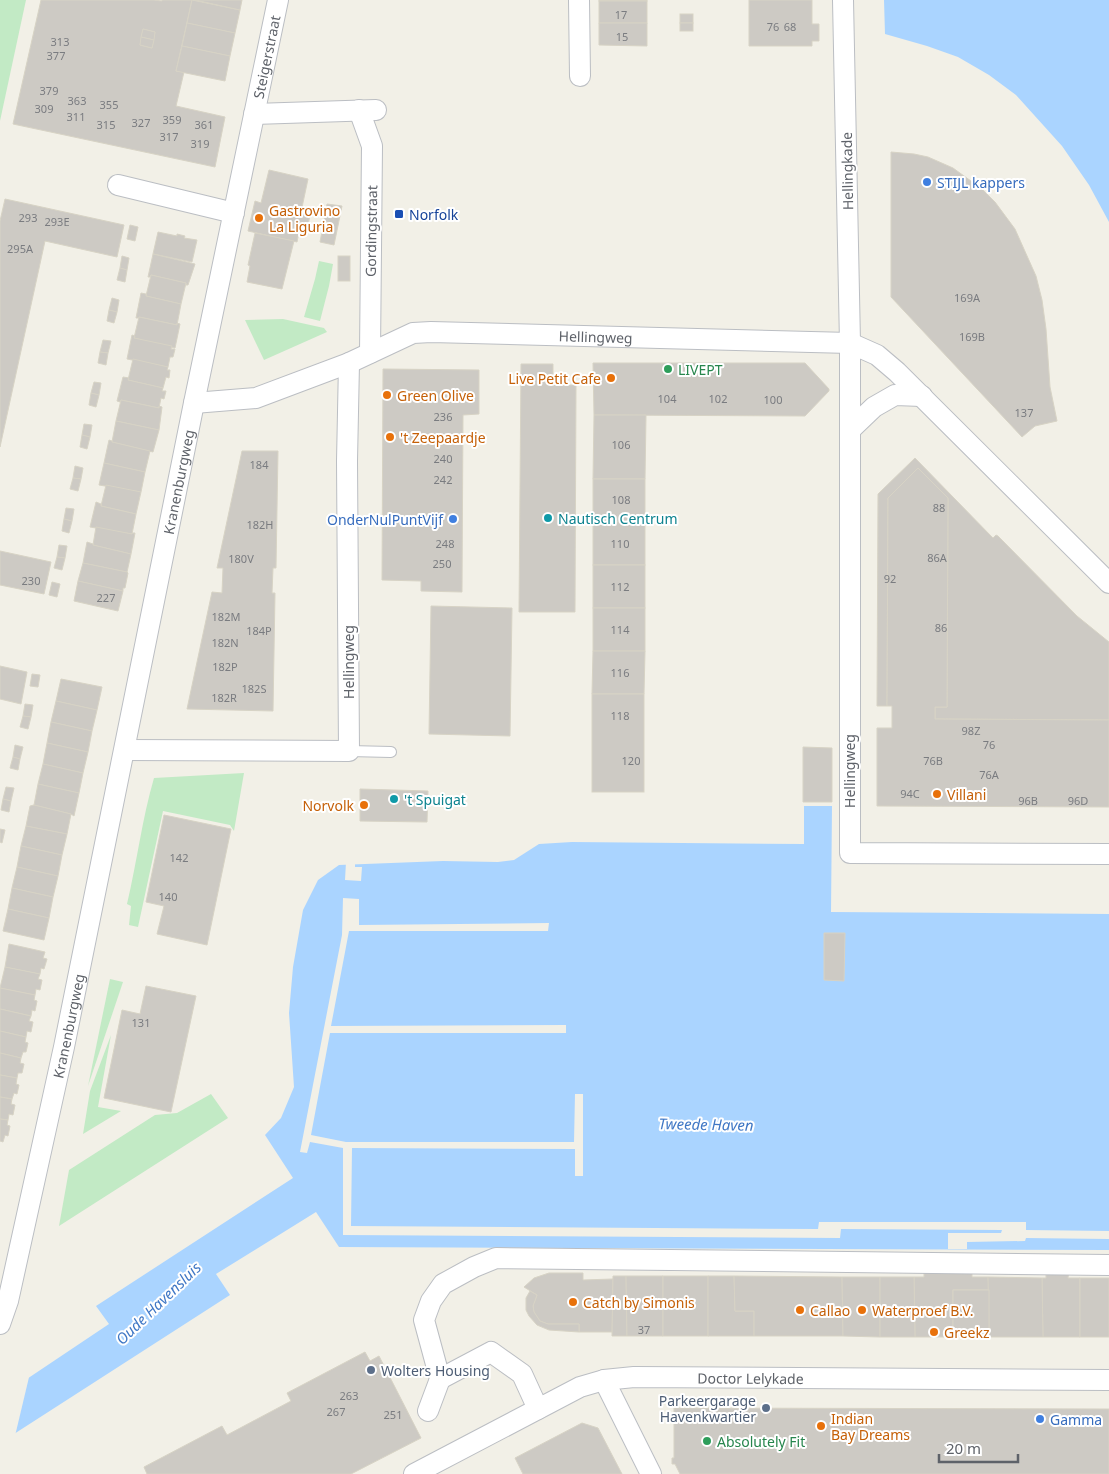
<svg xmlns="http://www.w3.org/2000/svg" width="1109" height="1474" font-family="'Noto Sans',sans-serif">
  <rect width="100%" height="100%" fill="#f2f0e7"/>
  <g fill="#c2eac5">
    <path d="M0 0H26L0 121Z"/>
    <path d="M319 261 333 264 329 286 320 321 304 317 315 279Z"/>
    <path d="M283 319 324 328 327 332 264 360 245 320Z"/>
    <path d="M244 773 234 831 230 825 163 811 138 927 129 925 131 906 127 904C137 862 142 819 154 778Z"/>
    <path d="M110 979 123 982 88 1086Z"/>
    <path d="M111 1035 98 1107 121 1111 83 1134 90 1091Z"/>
    <path d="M211 1094 228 1118 59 1226 69 1170 155 1115 177 1113Z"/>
  </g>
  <g fill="#aad4ff">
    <path d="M884 0H1109V222L1089 185 1062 146 1016 95 989 75 958 57 927 46 885 34Z"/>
    <path d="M804 806H832L831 912 1109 914V1250L339 1247 316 1212 216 1274 230 1295 0 1443V1397L109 1324 96 1306 293 1178 265 1135 281 1118 294 1087 289 1013 293 967 303 910 318 880 339 865 443 861 498 862 514 860 539 844 572 842 804 844Z"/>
  </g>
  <g fill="#f2f0e7">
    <path d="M346 862H355V867H362L361 881 345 880Z"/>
    <path d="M343 898 359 899V925L549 923 548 931H349L331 1026 566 1025V1033H330L311 1135 346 1142H574L575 1094H583V1176H575V1149L352 1148 351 1226 818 1229 819 1222H1026V1230L1109 1231V1239L1026 1238 1025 1241 967 1242V1249H948V1233H1001L1002 1230 841 1229 840 1238 343 1235V1148L310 1142 307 1153 300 1152 342 935Z"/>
    <path d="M30 1373 15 1436 0 1446V1394Z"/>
  </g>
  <g fill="#cdcac4" stroke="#d7d3c5" fill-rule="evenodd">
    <path d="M41 0H154L162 1V0H192L176 71 184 72 176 106 225 117 215 167 13 124ZM143 29 155 32 152 48 140 45Z"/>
    <path d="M192 0 240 10 235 33 187 23Z"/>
    <path d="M195 0H242L240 10Z"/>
    <rect x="599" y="0" width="48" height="1"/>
    <path d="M749 0H812V24H819V41H812V46H749Z"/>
    <rect x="599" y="1" width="48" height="22"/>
    <rect x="680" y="14" width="13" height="9"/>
    <path d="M187 23 235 33 230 56 182 46Z"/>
    <path d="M599 23H647V46L599 45Z"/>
    <rect x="680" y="23" width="13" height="8"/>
    <path d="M143 29 155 32 154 40 141 37Z"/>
    <path d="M141 37 154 40 152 48 140 45Z"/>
    <path d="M182 46 230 56 225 81 176 71Z"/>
    <path d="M891 152 914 154 928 157 953 168 982 189 995 202 1015 229 1036 276 1042 300 1046 329 1050 387 1057 421 1035 426 1022 437 891 297Z"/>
    <path d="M269 170 308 179 301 212 310 216 307 229 300 227 297 242 248 231 255 201 261 203Z"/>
    <path d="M5 199 124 225 117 257 45 241 0 447V221Z"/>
    <path d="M327 204 342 206 334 245 320 242Z"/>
    <path d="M130 225 138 227 135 241 127 239Z"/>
    <path d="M158 232 177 236V234L185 236 184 238 197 240 192 262 153 254Z"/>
    <path d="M255 233 294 241 282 289 247 282 250 266 248 265Z"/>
    <path d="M153 254 195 264 188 285H186V283L151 275 150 277H148Z"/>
    <path d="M122 256 129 258 127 270 120 268Z"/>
    <rect x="338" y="256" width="12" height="25"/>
    <path d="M120 268 127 270 125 282 117 280Z"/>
    <path d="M151 275 186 283 181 304 146 296Z"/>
    <path d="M141 293 146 294V296L181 304 177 325 139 317 138 318H136Z"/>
    <path d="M112 298 119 300 117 312 109 310Z"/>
    <path d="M109 310 117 312 114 323 107 321Z"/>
    <path d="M139 317 177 325V323L180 324 175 348 134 338Z"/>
    <path d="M132 335 135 336 134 338 172 346 171 349H175L173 357H170L168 367 127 359Z"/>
    <path d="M103 340 111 341 108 353 100 352Z"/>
    <path d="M100 352 108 353 106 365 98 363Z"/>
    <path d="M133 359 168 367 167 370H170L169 378 166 377 163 388 128 380Z"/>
    <path d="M593 363H805L829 389V391L805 416 594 415Z"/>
    <path d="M521 364H553V385H576L575 612H519Z"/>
    <path d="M383 369 479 370V414L463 415 462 592 421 591V581L382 580Z"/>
    <path d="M123 377 129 378 128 380 163 388 162 391H166L164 399 161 398 159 408 121 400 120 402 117 401Z"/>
    <path d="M94 382 101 383 99 395 91 393Z"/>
    <path d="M91 393 99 395 96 407 89 405Z"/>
    <path d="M121 400 159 408V406L162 407 159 430 116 421Z"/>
    <path d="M594 415H646L645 479H593Z"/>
    <path d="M116 421 159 430 153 452 112 442Z"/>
    <path d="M84 424 92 425 90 437 82 435Z"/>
    <path d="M82 435 90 437 87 449 80 447Z"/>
    <path d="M109 440 112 441V442L150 451 145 472 104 463Z"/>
    <path d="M242 451H278L276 568H273L272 593H275L273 711 187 709 212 592 222 593 223 568H217Z"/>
    <path d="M915 458 993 538 996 535 998 536 1077 616 1109 642V720L935 719V707H947L948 498 918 468 888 498 887 706H877L878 494Z"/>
    <path d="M104 463 145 472 141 492 99 485Z"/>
    <path d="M75 466 83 468 81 479 73 478Z"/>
    <path d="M918 468 948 498 947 707H935V719L1109 720V807L877 806V728H892V706H887L888 498Z"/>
    <path d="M73 478 81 479 78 491 70 489Z"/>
    <rect x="593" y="479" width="52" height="43"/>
    <path d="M106 485 141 492 136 514 101 506Z"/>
    <path d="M96 502 101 504V506L136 514 132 534 90 527Z"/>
    <path d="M66 508 74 509 72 521 64 519Z"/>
    <path d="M64 519 72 521 69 533 62 531Z"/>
    <rect x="593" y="522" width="52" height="43"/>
    <path d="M96 527 132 534V533H135L131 554 93 545Z"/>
    <path d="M87 542 93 544V545L131 554 127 572 83 563Z"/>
    <path d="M59 545 67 546 65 558 57 557Z"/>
    <path d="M0 551 51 562 44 594 0 585Z"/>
    <path d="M57 557 65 558 62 570 54 568Z"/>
    <path d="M83 563 127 572 128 573 125 588H123V591L78 581Z"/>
    <rect x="593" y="565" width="52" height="43"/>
    <path d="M78 581 123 591 118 611 74 601Z"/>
    <path d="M52 582 60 584 57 597 49 595Z"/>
    <path d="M431 606 512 608 510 736 429 734Z"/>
    <rect x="593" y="608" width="52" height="43"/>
    <path d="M593 651H645L644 694H592Z"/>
    <path d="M0 666 27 672 21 704 0 699Z"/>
    <path d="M32 674 40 675 38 687 30 686Z"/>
    <path d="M61 679 102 687 97 710 56 701Z"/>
    <rect x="592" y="694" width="52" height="98"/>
    <path d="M56 701 97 710 92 731 51 722Z"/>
    <path d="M25 704 33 705 31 717 23 716Z"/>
    <path d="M23 716 31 717 28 729 20 727Z"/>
    <path d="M51 722 92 731 88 752 47 743Z"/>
    <path d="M47 743 88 752 83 773 43 764Z"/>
    <path d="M15 745 23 747 20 759 13 757Z"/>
    <path d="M803 747 832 748V802H803Z"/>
    <path d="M13 757 20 759 18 770 10 768Z"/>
    <path d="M43 764 83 773 79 793 38 784Z"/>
    <path d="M38 784 79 793 74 816 71 814 34 805Z"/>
    <path d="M6 787 14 788 11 801 3 799Z"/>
    <path d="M360 789 428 791 427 822 360 821Z"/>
    <path d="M3 799 11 801 9 812 1 810Z"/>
    <path d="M34 805 71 814 67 834 26 826 30 806Z"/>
    <path d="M164 815 231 829 207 945 157 934 164 906 146 902Z"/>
    <path d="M26 826 67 834 62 855 21 846Z"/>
    <path d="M0 829 5 830 2 843 0 842Z"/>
    <path d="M21 846 62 855 58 876 17 867Z"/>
    <path d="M17 867 58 876 53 897 12 888Z"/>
    <path d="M12 888 53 897 49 918 8 909Z"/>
    <path d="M8 909 49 918 44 940 3 931Z"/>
    <path d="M824 933H845L844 981 824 980Z"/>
    <path d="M9 944 45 952 43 958 47 959 44 969 41 968 40 974 5 967Z"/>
    <path d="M5 967 40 974 38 979 42 980 40 990 36 989 35 995 0 988Z"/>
    <path d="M146 986 196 996 171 1112 104 1098 122 1010 140 1014Z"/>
    <path d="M0 988 35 995 34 1000 37 1001 35 1011 32 1010 31 1016 0 1009Z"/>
    <path d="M0 1009 31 1016 29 1021 33 1022 31 1032 27 1031 26 1037 0 1031Z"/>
    <path d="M0 1031 26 1037 25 1042 28 1043 26 1052H23L21 1058 0 1053Z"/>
    <path d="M0 1053 21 1058 20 1063 24 1064 22 1073H18L17 1078 0 1075Z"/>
    <path d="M0 1075 17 1078 16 1084 19 1085 17 1094 14 1093 12 1099 0 1097Z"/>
    <path d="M0 1097 12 1099 11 1104 15 1105 13 1115 9 1114 8 1120 0 1119Z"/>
    <path d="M0 1119 8 1120 7 1125 10 1126 8 1136 5 1135 3 1142 0 1141Z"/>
    <path d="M924 1269H972V1277H988L989 1290H953V1337H915L914 1277H924Z"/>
    <path d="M1046 1270H1069L1068 1278H1080V1337H1043L1042 1278H1046Z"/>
    <path d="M549 1273H583V1280L613 1279 612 1332H579V1324H548L540 1321 534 1312 533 1306 537 1295 524 1287 534 1278Z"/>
    <path d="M613 1276H626L627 1336H612Z"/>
    <path d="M626 1276H663V1336H627Z"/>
    <rect x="663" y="1276" width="45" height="60"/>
    <path d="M708 1276H734L735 1311H754V1336H708Z"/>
    <path d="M734 1276 842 1277 843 1336H754V1311H735Z"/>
    <path d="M842 1277H880V1337L843 1336Z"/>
    <path d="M880 1277H914L915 1337H880Z"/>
    <path d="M988 1277 1042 1278 1043 1337H989Z"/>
    <rect x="1080" y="1278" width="29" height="59"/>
    <rect x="953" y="1290" width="36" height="47"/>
    <path d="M530 1291 537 1295 533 1306 534 1312 540 1321 548 1324H579V1332L549 1330 537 1325 529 1316 526 1310V1298Z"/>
    <path d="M365 1352 370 1361 379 1356 421 1438 351 1474H147L144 1467 222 1426 227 1435 291 1401 287 1393Z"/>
    <path d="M674 1408 1109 1409V1474H680L675 1464H672V1458H674Z"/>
    <path d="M582 1423 598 1428 622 1474H523L515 1458Z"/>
  </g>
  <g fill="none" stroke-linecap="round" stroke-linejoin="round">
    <defs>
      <path id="lane" d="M349 751 391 752"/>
      <g id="street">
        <path d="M579 0 580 76"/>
        <path d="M359 110 372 146 370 353"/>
        <path d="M254 114 376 110"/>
        <path d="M118 185 234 213"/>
        <path id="s1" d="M194 403 256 398 349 363 413 333 431 332 850 343 843 0"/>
        <path d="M851 429 874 407 895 395 922 396"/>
        <path d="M1109 583 897 372 877 355 850 343V853L1109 854"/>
        <path d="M125 750 349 751 347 461 349 363"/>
        <path id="s2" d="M0 1324 8 1301 64 1047 194 403 278 0"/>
        <path d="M440 1379 491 1352 522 1374 538 1409"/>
        <path d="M604 1380 651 1474"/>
        <path d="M428 1411 440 1379 424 1320 431 1301 443 1284 474 1267 496 1258 1109 1265"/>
        <path id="s3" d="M414 1474 580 1387 604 1380 634 1377 1109 1380"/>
      </g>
    </defs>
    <use href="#lane" stroke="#bbbec3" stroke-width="12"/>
    <use href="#street" stroke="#bbbec3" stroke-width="22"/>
    <use href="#lane" stroke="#fff" stroke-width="10"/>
    <use href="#street" stroke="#fff" stroke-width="20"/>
  </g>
  <g fill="#3f7fe0" stroke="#fff" stroke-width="2">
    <circle cx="927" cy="182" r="5"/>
    <circle cx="453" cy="519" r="5"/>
    <circle cx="1040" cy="1419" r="5"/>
  </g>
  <rect fill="#1a4fb4" stroke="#fff" stroke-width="2" x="394" y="209" width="10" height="10" rx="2.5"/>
  <g fill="#e8710a" stroke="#fff" stroke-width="2">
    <circle cx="259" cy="218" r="5"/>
    <circle cx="611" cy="378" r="5"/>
    <circle cx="387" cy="395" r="5"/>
    <circle cx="390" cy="437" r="5"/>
    <circle cx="937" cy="794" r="5"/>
    <circle cx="364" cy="805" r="5"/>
    <circle cx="573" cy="1302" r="5"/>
    <circle cx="800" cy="1310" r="5"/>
    <circle cx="862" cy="1310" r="5"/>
    <circle cx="934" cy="1332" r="5"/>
    <circle cx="821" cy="1426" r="5"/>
  </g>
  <g fill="#2e9e5b" stroke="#fff" stroke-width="2">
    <circle cx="668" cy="369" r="5"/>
    <circle cx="707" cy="1441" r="5"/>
  </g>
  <g fill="#0f9aa8" stroke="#fff" stroke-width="2">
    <circle cx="548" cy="518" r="5"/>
    <circle cx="394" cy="799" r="5"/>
  </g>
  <g fill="#5c6f8a" stroke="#fff" stroke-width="2">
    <circle cx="371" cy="1370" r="5"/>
    <circle cx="766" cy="1408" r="5"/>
  </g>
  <g text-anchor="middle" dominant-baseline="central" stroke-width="4" stroke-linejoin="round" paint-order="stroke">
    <g font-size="11" fill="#7a7c80">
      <text x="621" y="14">17</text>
      <text x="773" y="26">76</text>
      <text x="790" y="26">68</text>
      <text x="622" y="36">15</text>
      <text x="60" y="41">313</text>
      <text x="56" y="55">377</text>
      <text x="49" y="90">379</text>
      <text x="77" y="100">363</text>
      <text x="109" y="104">355</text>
      <text x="44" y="108">309</text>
      <text x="76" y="116">311</text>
      <text x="172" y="119">359</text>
      <text x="141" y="122">327</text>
      <text x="106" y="124">315</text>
      <text x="204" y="124">361</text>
      <text x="169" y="136">317</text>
      <text x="200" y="143">319</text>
      <text x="28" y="217">293</text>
      <text x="57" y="221">293E</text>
      <text x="20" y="248">295A</text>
      <text x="967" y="297">169A</text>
      <text x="972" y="336">169B</text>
      <text x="667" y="398">104</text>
      <text x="718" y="398">102</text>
      <text x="773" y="399">100</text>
      <text x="1024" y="412">137</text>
      <text x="443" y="416">236</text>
      <text x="621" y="444">106</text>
      <text x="443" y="458">240</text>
      <text x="259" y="464">184</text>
      <text x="443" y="479">242</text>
      <text x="621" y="499">108</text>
      <text x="939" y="507">88</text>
      <text x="260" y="524">182H</text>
      <text x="445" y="543">248</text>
      <text x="620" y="543">110</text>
      <text x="937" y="557">86A</text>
      <text x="241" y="558">180V</text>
      <text x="442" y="563">250</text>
      <text x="890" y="578">92</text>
      <text x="31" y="580">230</text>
      <text x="620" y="586">112</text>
      <text x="106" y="597">227</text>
      <text x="226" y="616">182M</text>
      <text x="941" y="627">86</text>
      <text x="620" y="629">114</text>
      <text x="259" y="630">184P</text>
      <text x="225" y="642">182N</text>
      <text x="225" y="666">182P</text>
      <text x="620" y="672">116</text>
      <text x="254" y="688">182S</text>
      <text x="224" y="697">182R</text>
      <text x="620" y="715">118</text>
      <text x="971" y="730">98Z</text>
      <text x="989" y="744">76</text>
      <text x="631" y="760">120</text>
      <text x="933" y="760">76B</text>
      <text x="989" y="774">76A</text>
      <text x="910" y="793">94C</text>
      <text x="1028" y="800">96B</text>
      <text x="1078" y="800">96D</text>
      <text x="179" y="857">142</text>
      <text x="168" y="896">140</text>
      <text x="141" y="1022">131</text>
      <text x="644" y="1329">37</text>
      <text x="349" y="1395">263</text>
      <text x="336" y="1411">267</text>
      <text x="393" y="1414">251</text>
    </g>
    <g font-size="14" fill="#5e6269" stroke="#fff">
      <text stroke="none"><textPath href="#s2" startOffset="1295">Steigerstraat</textPath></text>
      <text transform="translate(847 171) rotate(-91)">Hellingkade</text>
      <text transform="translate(371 231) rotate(-89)">Gordingstraat</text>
      <text stroke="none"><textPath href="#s1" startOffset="415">Hellingweg</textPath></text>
      <text stroke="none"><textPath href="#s2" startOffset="861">Kranenburgweg</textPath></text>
      <text transform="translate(348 662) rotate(-90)">Hellingweg</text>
      <text transform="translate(849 771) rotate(-90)">Hellingweg</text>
      <text stroke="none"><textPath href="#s2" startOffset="306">Kranenburgweg</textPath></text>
      <text stroke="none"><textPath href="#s3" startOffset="359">Doctor Lelykade</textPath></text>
    </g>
    <g font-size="14" fill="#366cbe" stroke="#fff" text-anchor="start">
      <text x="937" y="182">STIJL kappers</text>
      <text x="443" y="519" text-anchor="end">OnderNulPuntVijf</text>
      <text x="1050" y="1419">Gamma</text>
    </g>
    <g font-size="14" fill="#c56008" stroke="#fff" text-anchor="start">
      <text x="269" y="210">Gastrovino<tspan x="269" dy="16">La Liguria</tspan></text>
      <text x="601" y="378" text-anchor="end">Live Petit Cafe</text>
      <text x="397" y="395">Green Olive</text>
      <text x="400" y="437">'t Zeepaardje</text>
      <text x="947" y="794">Villani</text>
      <text x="354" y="805" text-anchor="end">Norvolk</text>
      <text x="583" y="1302">Catch by Simonis</text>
      <text x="810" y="1310">Callao</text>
      <text x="872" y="1310">Waterproef B.V.</text>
      <text x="944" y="1332">Greekz</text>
      <text x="831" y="1418">Indian<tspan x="831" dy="16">Bay Dreams</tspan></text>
    </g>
    <g font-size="14" fill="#164399" stroke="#fff" text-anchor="start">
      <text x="409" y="214">Norfolk</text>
    </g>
    <g font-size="14" fill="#27864d" stroke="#fff" text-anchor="start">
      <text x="678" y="369">LIVEPT</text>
      <text x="717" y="1441">Absolutely Fit</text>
    </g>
    <g font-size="14" fill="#0d838f" stroke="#fff" text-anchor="start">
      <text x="558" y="518">Nautisch Centrum</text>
      <text x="404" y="799">'t Spuigat</text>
    </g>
    <g font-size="14" fill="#4e5e75" stroke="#fff" text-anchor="start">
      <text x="381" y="1370">Wolters Housing</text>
      <text x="756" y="1400" text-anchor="end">Parkeergarage<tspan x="756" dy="16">Havenkwartier</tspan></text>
    </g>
    <g font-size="15" font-style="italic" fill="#3f77c5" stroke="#fff">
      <text transform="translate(706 1124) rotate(1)">Tweede Haven</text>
      <text transform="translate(158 1303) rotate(-44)">Oude Havensluis</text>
    </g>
  </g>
  <path d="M939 1454v8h79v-8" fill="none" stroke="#5e6269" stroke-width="2.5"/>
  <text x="946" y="1454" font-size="15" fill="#5e6269" stroke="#ffffff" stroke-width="4" paint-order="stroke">20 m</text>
</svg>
